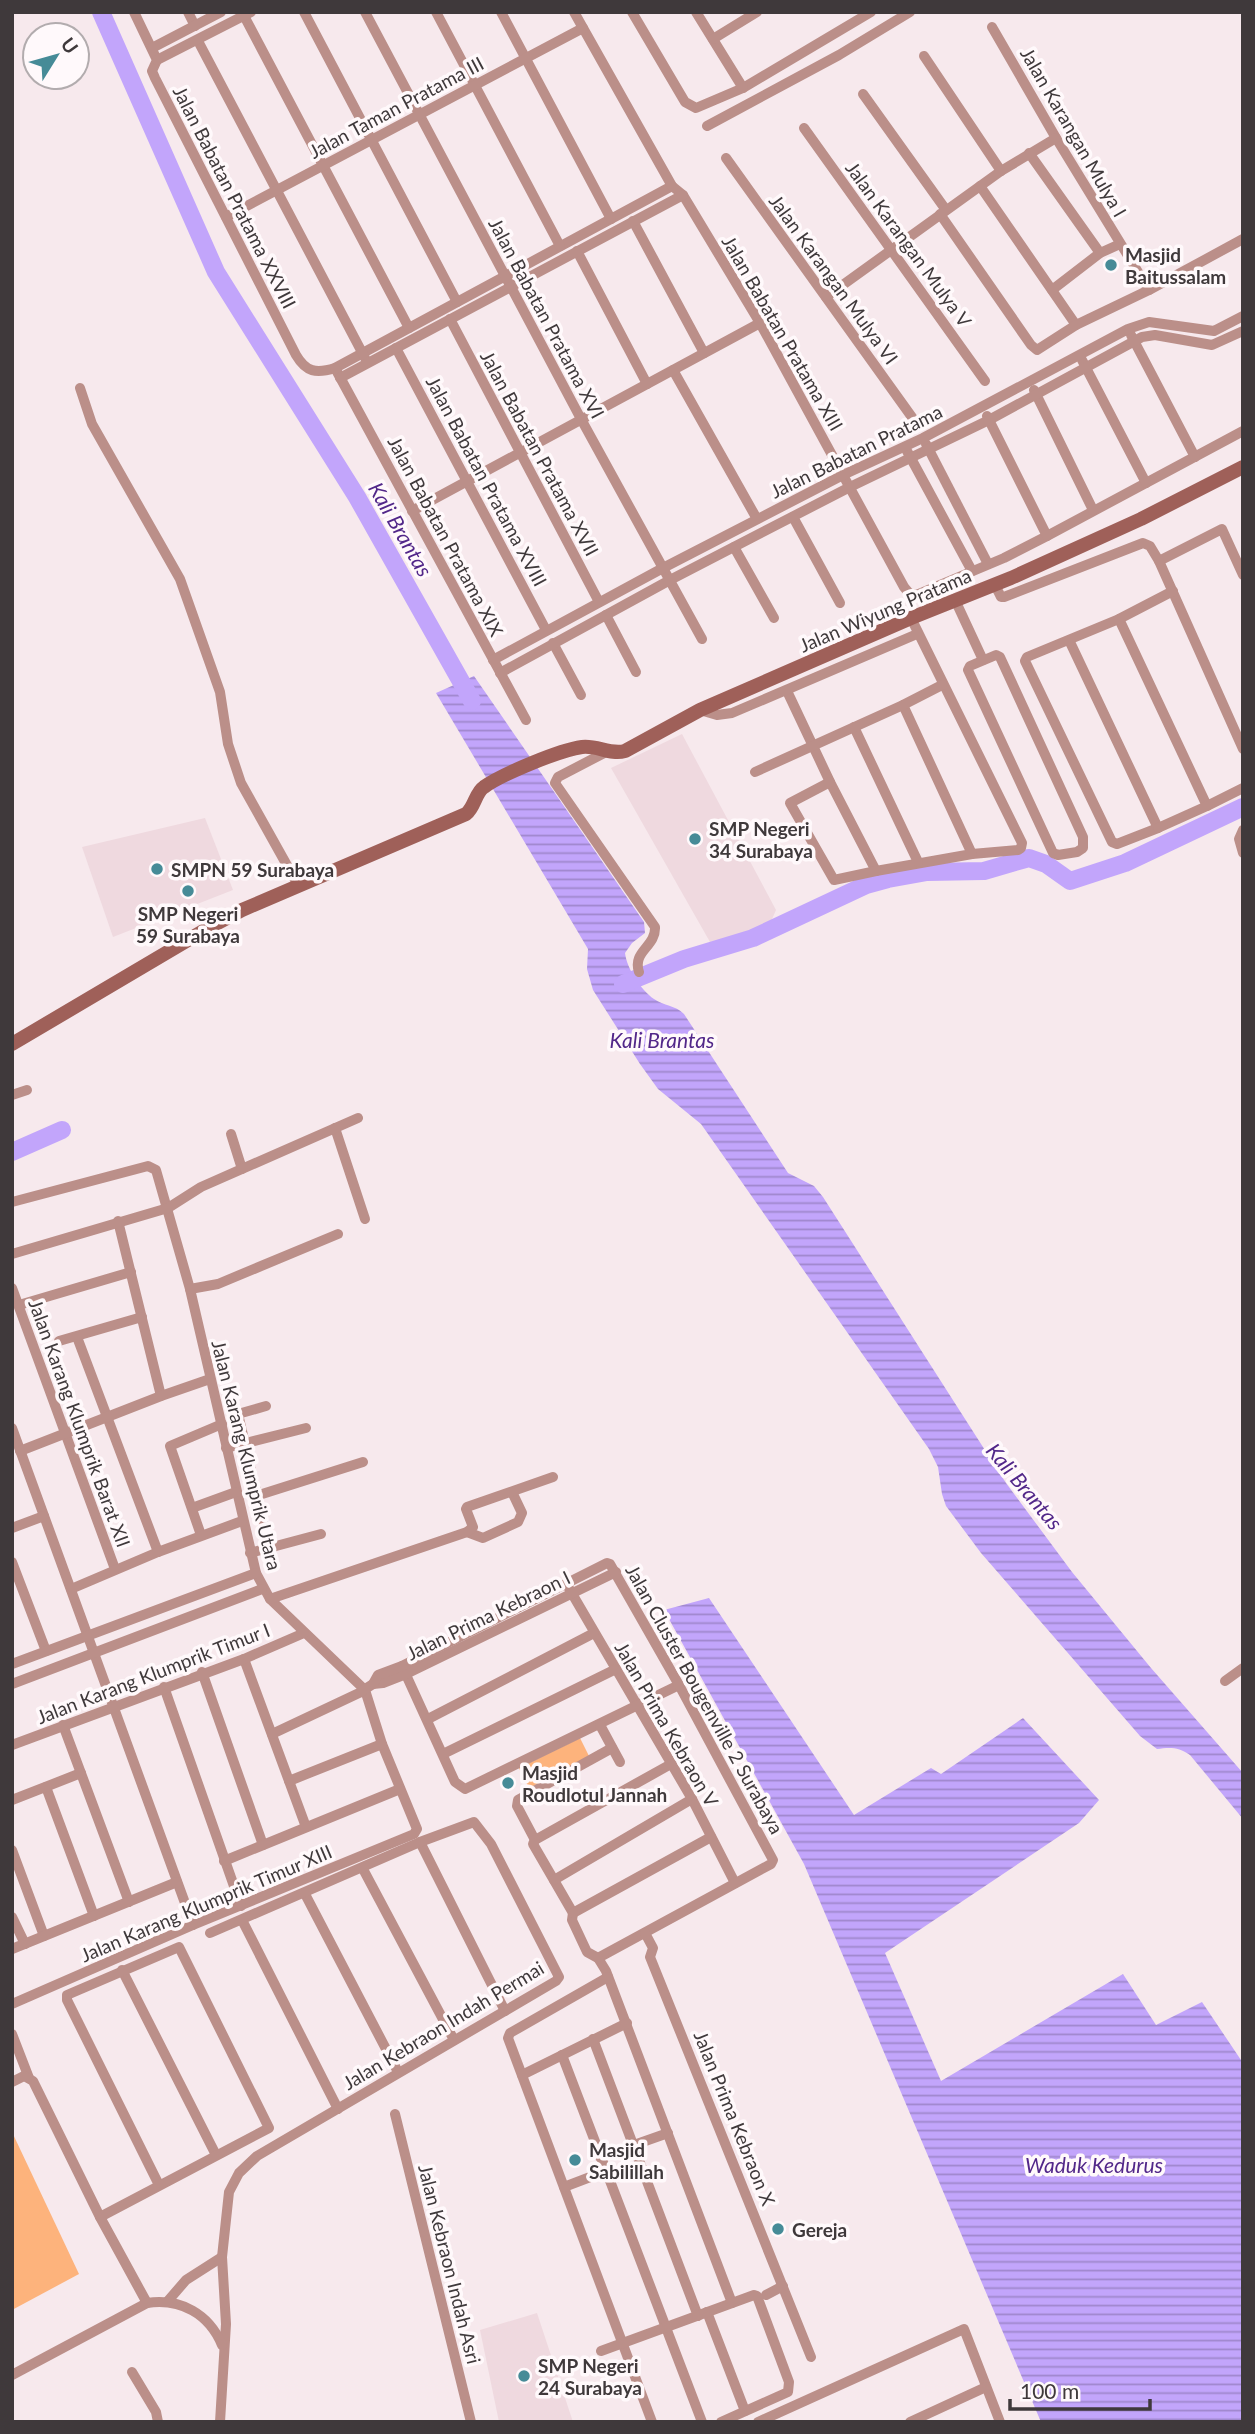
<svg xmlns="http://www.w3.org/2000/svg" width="1255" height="2434" font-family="Lato,sans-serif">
  <defs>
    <pattern id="water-rules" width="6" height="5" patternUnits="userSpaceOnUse" patternTransform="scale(1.75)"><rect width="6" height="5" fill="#c2a5fb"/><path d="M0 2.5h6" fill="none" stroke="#9f87cc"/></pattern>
  </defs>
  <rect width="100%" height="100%" fill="#f7e9ed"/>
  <g fill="#efd9df">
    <path d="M682 734 776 910 769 926 752 935 710 942 611 768Z"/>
    <path d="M205 818 233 890 113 937 82 847Z"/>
    <path d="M537 2313 573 2422H499L480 2330Z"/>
  </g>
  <g fill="#fdb37c">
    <path d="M580 1738 590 1758 529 1788 519 1768Z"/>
    <path d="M12 2132 79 2274 12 2310Z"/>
  </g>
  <g fill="url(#water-rules)">
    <path d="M474 676 644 922 645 933 632 943 625 953C627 969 641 990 654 999 664 1006 675 1005 684 1014L788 1173 814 1186 823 1197 1006 1483 1072 1572 1151 1668 1243 1773V1819L1190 1755C1179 1747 1170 1747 1157 1749L1140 1736 981 1553 946 1506 942 1494 938 1467 929 1449 701 1124 658 1089 640 1064 593 990 587 969 588 949 436 693Z"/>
    <path d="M709 1598 854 1815 931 1768 941 1774 1023 1718 1099 1800 1079 1823 885 1953 941 2081 1123 1974 1156 2025 1202 2002 1243 2063V2422H1041L804 1864 664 1610Z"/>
  </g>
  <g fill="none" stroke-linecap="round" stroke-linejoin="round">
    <g stroke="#c2a5fb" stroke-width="18">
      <path d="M101 12 216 272 357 497 472 701"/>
      <path d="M623 984 684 959 753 938 866 885 888 879 927 872 984 871 1029 858 1046 864 1070 881 1125 863 1243 807"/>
      <path d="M12 1152 62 1130"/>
    </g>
    <g stroke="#bb8f89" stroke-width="10">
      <path d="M134 12 157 60 152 71 155 78 296 355C306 372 316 374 335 368L672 186"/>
      <path d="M188 12 195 26"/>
      <path d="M242 12 409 328"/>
      <path d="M304 12 457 302"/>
      <path d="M365 12 581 419 702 639"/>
      <path d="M436 12 560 246"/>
      <path d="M501 12 611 219"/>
      <path d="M574 12 672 186 683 195 760 323 904 587 909 593 916 595 1004 558 1047 536 1243 431"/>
      <path d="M632 12 685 102 696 108 743 88 871 12"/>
      <path d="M696 12 743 88"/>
      <path d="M992 27 1056 138 1149 290"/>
      <path d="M713 39 757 12"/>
      <path d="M198 41 365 358"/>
      <path d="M152 48 221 12"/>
      <path d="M924 56 1001 171"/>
      <path d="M157 60 251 12"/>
      <path d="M863 94 946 210"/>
      <path d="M707 126 839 55 910 12"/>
      <path d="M804 128 985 381"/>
      <path d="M1029 153 1100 253"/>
      <path d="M726 158 914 420"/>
      <path d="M980 186 1076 325"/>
      <path d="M940 214 1031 345 1037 350 1076 325 1149 290 1243 239"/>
      <path d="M226 217 583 28"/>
      <path d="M633 221 704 353"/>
      <path d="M577 251 647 384"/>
      <path d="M1052 290 1100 253 1120 244"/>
      <path d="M826 297 1001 171 1056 138"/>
      <path d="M450 319 599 602"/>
      <path d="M1131 335 1195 457"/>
      <path d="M396 348 546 630"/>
      <path d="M1082 360 1146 483"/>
      <path d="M335 368 526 720"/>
      <path d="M673 370 757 519"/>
      <path d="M340 378 683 195"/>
      <path d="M80 388 92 424 180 579 220 692 228 744 241 783 298 885"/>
      <path d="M1034 390 1093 510"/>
      <path d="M987 416 1047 536"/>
      <path d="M926 444 988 564"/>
      <path d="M907 451 972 571"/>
      <path d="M412 511 760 323"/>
      <path d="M793 517 840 603"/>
      <path d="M734 547 774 618"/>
      <path d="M1159 561 1222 529 1243 575"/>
      <path d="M995 585 1001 597H1004L1143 543 1150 546 1159 561 1243 749"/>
      <path d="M956 602 983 660"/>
      <path d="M606 615 636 672"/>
      <path d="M911 618 1022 843 1021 848 1018 850 972 854"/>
      <path d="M1119 619 1207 806 1243 788"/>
      <path d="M1069 640 1158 828 1117 844 1112 842 1025 661 1027 657 1119 619 1173 591"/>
      <path d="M553 643 581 695"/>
      <path d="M996 655 1000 657 1083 837V848L1077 852 1058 855 1053 853 968 670 970 666Z"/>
      <path d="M493 660 663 568 843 475 923 438 1128 329 1149 322 1214 331 1243 316"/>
      <path d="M500 673 670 580 850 487 989 420 1142 337 1155 335 1212 345 1243 331"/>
      <path d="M787 691 830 782 876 871 972 854 903 705"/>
      <path d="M700 710 717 715 732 713 917 634"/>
      <path d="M854 727 918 862"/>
      <path d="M608 751 558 777 555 783 655 927C656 947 632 951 639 972"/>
      <path d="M755 772 903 705 942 685"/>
      <path d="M830 782 790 803 834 880 876 871"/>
      <path d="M1158 828 1207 806"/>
      <path d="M1243 830 1239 839 1243 853"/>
      <path d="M12 1095 27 1090"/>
      <path d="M335 1128 365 1219"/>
      <path d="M231 1134 242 1169"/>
      <path d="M12 1202 148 1166 156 1170 190 1289 256 1573 270 1599 365 1690 382 1744 417 1829 414 1834 193 1925 12 2004"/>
      <path d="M118 1221 161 1396"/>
      <path d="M12 1254 168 1208 201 1187 358 1118"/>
      <path d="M12 1288 115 1569"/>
      <path d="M190 1289 218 1284 338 1234"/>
      <path d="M19 1305 131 1272"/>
      <path d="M77 1337 158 1552"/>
      <path d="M59 1341 142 1317"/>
      <path d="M12 1428 193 1925"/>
      <path d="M226 1448 306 1428"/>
      <path d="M20 1451 161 1396 210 1379"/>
      <path d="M259 1495 363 1462"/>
      <path d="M192 1508 236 1492"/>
      <path d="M263 1521 238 1414 266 1406"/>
      <path d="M12 1528 44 1516"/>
      <path d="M467 1532 483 1538 518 1522 522 1513 512 1492"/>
      <path d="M201 1535 170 1446 222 1424"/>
      <path d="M250 1553 321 1534"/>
      <path d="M12 1562 46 1651"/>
      <path d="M567 1585 692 1799 735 1883"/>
      <path d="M71 1589 158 1552 242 1521"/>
      <path d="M270 1599 467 1532 473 1527 466 1509 467 1507 553 1477"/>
      <path d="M244 1659 306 1827"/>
      <path d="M12 1664 256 1573"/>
      <path d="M402 1666 455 1782 465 1789 679 1685"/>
      <path d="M202 1672 263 1845"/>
      <path d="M1225 1681 1243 1668"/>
      <path d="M12 1684 262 1589"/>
      <path d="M373 1684 383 1683 406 1674 616 1572"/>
      <path d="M164 1687 241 1906"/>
      <path d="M428 1719 594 1633"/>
      <path d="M63 1725 129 1902"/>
      <path d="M600 1725 620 1762"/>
      <path d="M272 1734 359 1693 373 1684 378 1675 402 1666 607 1563 610 1564 679 1685 773 1860 771 1864 598 1958"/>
      <path d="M12 1745 244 1659 304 1633"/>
      <path d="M612 1748 518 1800 517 1806 535 1840 671 1764"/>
      <path d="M443 1754 616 1669"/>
      <path d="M289 1781 382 1744"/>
      <path d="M46 1787 94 1916"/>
      <path d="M12 1800 81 1773"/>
      <path d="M535 1840 533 1844 573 1913"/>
      <path d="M420 1842 505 2011"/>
      <path d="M12 1850 44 1936"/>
      <path d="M224 1861 400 1789"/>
      <path d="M363 1869 454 2040"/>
      <path d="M554 1880 692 1799"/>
      <path d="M305 1894 398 2072"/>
      <path d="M573 1913 572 1920 587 1952 598 1958 606 1971 732 2303"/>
      <path d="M573 1913 711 1837"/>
      <path d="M12 1917 25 1944"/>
      <path d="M242 1920 338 2109"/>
      <path d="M210 1933 420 1842 474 1822 491 1844 559 1977 556 1981 257 2156 239 2173 229 2192 222 2257 226 2324 220 2422"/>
      <path d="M645 1933 653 1948 650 1957 811 2357"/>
      <path d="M12 1949 177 1882"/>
      <path d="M122 1970 216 2155"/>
      <path d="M608 1977 510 2033 508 2038 652 2422"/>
      <path d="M12 2034 29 2078"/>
      <path d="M593 2039 698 2316"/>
      <path d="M562 2055 702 2422"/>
      <path d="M522 2075 627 2023"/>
      <path d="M12 2082 24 2076 33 2081 100 2217 147 2303"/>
      <path d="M395 2114 471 2422"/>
      <path d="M600 2157 668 2133"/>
      <path d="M564 2187 606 2171"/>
      <path d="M100 2217 269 2128 179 1947 67 1995V2000L159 2185"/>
      <path d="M766 2295 783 2286"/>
      <path d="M167 2302 186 2280 222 2257"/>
      <path d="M707 2312 745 2411"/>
      <path d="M601 2351 754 2295 757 2296 789 2382 788 2392 721 2422"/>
      <path d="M132 2372 156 2412 158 2422"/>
      <path d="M12 2375 147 2303C181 2298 209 2314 222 2345"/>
      <path d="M758 2422 964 2329 1000 2422"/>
      <path d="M910 2422 986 2387"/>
    </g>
    <path stroke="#9f6059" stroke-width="14" d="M12 1044 210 927 242 910 466 814C475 807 475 793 484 787 502 774 560 750 582 747 597 745 610 755 625 751L700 710 911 618 1011 578 1141 519 1243 467"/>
  </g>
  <g fill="#468b97" stroke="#fff9fb" stroke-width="2.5">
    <circle cx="1111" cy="265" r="7"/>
    <circle cx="695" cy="839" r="7"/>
    <circle cx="157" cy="869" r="7"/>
    <circle cx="188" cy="891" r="7"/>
    <circle cx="508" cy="1783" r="7"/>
    <circle cx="575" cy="2160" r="7"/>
    <circle cx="778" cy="2229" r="7"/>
    <circle cx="524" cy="2376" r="7"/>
  </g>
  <g text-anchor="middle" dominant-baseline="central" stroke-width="7" stroke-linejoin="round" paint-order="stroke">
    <g font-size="19" fill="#3f393b" stroke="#fff9fb">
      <text transform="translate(396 107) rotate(-28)">Jalan Taman Pratama III</text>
      <text transform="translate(1074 132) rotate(60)">Jalan Karangan Mulya I</text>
      <text transform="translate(235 197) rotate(63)">Jalan Babatan Pratama XXVIII</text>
      <text transform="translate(909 244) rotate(54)">Jalan Karangan Mulya V</text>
      <text transform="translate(834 279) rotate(54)">Jalan Karangan Mulya VI</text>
      <text transform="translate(547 318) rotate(62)">Jalan Babatan Pratama XVI</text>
      <text transform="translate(783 333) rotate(60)">Jalan Babatan Pratama XIII</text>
      <text transform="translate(856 451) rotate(-26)">Jalan Babatan Pratama</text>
      <text transform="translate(540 453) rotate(62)">Jalan Babatan Pratama XVII</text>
      <text transform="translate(487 481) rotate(62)">Jalan Babatan Pratama XVIII</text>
      <text transform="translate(446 536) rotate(62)">Jalan Babatan Pratama XIX</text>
      <text transform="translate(885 610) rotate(-23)">Jalan Wiyung Pratama</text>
      <text transform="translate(80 1423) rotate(70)">Jalan Karang Klumprik Barat XII</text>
      <text transform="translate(247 1455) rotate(76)">Jalan Karang Klumprik Utara</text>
      <text transform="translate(488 1615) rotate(-26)">Jalan Prima Kebraon I</text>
      <text transform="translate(153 1673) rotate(-21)">Jalan Karang Klumprik Timur I</text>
      <text transform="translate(705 1699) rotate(61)">Jalan Cluster Bougenville 2 Surabaya</text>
      <text transform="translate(667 1724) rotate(60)">Jalan Prima Kebraon V</text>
      <text transform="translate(206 1903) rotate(-23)">Jalan Karang Klumprik Timur XIII</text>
      <text transform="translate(443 2025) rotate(-31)">Jalan Kebraon Indah Permai</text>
      <text transform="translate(735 2118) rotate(68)">Jalan Prima Kebraon X</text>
      <text transform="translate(450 2264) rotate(76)">Jalan Kebraon Indah Asri</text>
    </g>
    <g font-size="19" font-weight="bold" fill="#3f393b" stroke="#fff9fb" text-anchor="start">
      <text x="1125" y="254">Masjid<tspan x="1125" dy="22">Baitussalam</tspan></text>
      <text x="709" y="828">SMP Negeri<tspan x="709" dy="22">34 Surabaya</tspan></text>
      <text x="171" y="869">SMPN 59 Surabaya</text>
      <text x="188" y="913" text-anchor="middle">SMP Negeri<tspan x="188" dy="22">59 Surabaya</tspan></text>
      <text x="522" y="1772">Masjid<tspan x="522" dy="22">Roudlotul Jannah</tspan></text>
      <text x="589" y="2149">Masjid<tspan x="589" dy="22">Sabilillah</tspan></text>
      <text x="792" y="2229">Gereja</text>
      <text x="538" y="2365">SMP Negeri<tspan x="538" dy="22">24 Surabaya</tspan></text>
    </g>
    <g font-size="21" font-style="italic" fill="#522789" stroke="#fff9fb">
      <text transform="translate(401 529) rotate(60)">Kali Brantas</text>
      <text x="662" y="1039">Kali Brantas</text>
      <text transform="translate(1025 1486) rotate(50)">Kali Brantas</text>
      <text x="1094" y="2164">Waduk Kedurus</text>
    </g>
  </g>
  <rect width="1255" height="2434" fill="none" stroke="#3f393b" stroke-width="28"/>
  <g transform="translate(56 56) rotate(53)"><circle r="33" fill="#fff9fb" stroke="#b2acae" stroke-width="2"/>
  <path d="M0-5L12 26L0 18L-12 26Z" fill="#468b97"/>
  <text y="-10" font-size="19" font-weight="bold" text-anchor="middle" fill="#3f393b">U</text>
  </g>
  <path d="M1010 2399v10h140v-10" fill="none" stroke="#3f393b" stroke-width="3.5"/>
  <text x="1020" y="2399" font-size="21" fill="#3f393b" stroke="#fff9fb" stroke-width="5" paint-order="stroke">100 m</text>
</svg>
